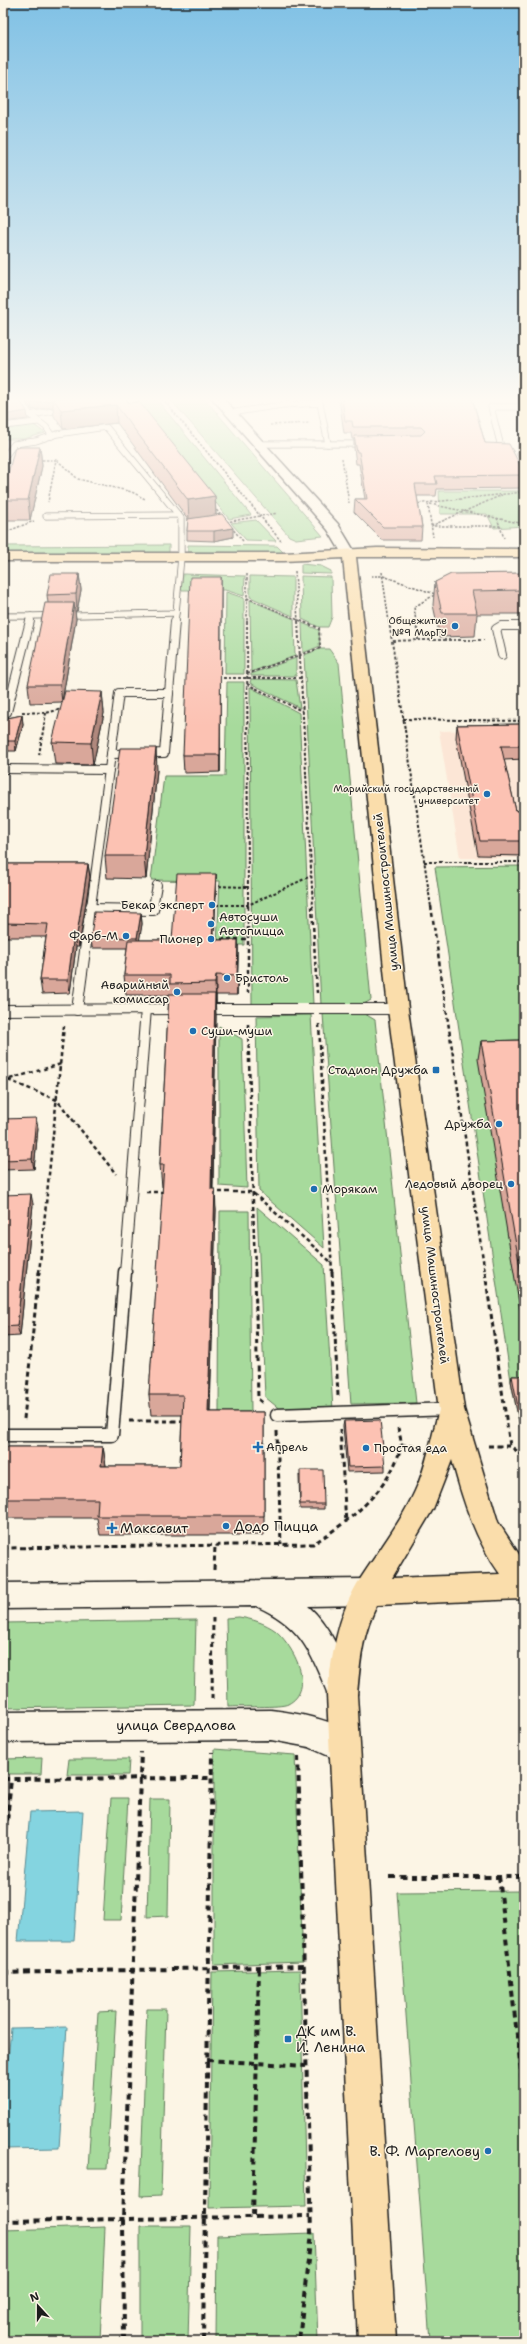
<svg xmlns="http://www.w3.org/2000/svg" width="527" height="2344" font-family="'Shantell Sans',sans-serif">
  <rect width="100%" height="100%" fill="#fcf5e5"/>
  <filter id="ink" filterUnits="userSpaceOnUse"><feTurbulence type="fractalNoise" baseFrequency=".025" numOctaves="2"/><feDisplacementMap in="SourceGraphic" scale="8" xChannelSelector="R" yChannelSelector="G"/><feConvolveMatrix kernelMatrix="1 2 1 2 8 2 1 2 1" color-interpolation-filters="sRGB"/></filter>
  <g filter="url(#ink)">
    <path fill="#fce6d6" d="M524 729V858H460L439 731Z"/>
    <g fill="#a7da9c" stroke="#627b5c">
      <path d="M169 398H204L323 536 296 539 289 536Z"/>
      <path d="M153 399 158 401 251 515 229 519 135 403Z"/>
      <path d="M34 425 45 433 24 439H3V429Z"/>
      <path d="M439 491H524V526L494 528 487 514H440Z"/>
      <path d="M256 520 276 541 246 540 231 523Z"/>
      <path d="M169 545V553L3 554V546Z"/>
      <path d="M188 545 277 546 284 553 188 552Z"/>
      <path d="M301 564 321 566 331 571V574L301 573Z"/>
      <path d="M183 574 245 576 244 596 225 590H181Z"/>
      <path d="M250 576 293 577V616L250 597Z"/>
      <path d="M301 576 331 577 332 617 328 627H319L302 619Z"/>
      <path d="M226 592 244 598V674H225Z"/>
      <path d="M250 600 294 619 295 656 251 672Z"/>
      <path d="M302 623 319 630 320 646 303 653Z"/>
      <path d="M320 649H329L339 663 371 1000 362 1005H321L304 655Z"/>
      <path d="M296 658V676H251V674Z"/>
      <path d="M251 679 296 680 300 708 250 683Z"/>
      <path d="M227 682H244V945H217L220 881 151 880 164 776H225Z"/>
      <path d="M250 687 299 713 313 1004H252Z"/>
      <path d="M524 866V1432H521L511 1381 435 867Z"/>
      <path d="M323 1014H365L375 1020 416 1403 351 1404Z"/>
      <path d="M311 1015 324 1248 259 1191 256 1016Z"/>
      <path d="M219 1026 242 1039 247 1188 219 1186Z"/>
      <path d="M257 1207 324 1265 333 1410 282 1411 265 1397Z"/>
      <path d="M220 1211H249L251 1413H219Z"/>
      <path d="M239 1617C252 1619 265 1623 276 1631 293 1646 317 1689 288 1704 281 1708 239 1706 228 1707L226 1618Z"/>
      <path d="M196 1620 194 1705 3 1708V1623Z"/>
      <path d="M214 1749 295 1755 303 1962 214 1965Z"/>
      <path d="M42 1758 41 1774H3V1759Z"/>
      <path d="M69 1759H129L128 1775H67Z"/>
      <path d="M111 1798H128L121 1920H103Z"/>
      <path d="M150 1799H170L168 1916 147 1917Z"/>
      <path d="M524 1891V2341H430L397 1892Z"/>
      <path d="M300 1970 306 2206 209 2208 212 1972Z"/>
      <path d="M147 2009H166L161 2195 140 2196Z"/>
      <path d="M116 2011 107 2169H88L98 2012Z"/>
      <path d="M140 2226H191L188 2341H140Z"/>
      <path d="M105 2227 100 2341H3V2230Z"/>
      <path d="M314 2233 318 2341H216L217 2236Z"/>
    </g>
    <g fill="#84d4e0" stroke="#5a8a92">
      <path d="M83 1811 74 1941H18L30 1812Z"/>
      <path d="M67 2027 59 2148 3 2149V2116L11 2028Z"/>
    </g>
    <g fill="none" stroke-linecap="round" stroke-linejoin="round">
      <defs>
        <g id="service-far3">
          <path d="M19 398 30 415 46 427 52 436"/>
          <path d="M319 398 328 444"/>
          <path d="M114 402 139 398"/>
          <path d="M230 413 282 405 320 403"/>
          <path d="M30 415 66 409"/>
          <path d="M3 426 37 422"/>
          <path d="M258 444H366"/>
          <path d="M510 452 501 447 491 407H524"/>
          <path d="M3 459 14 444 36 441 57 434 106 427 181 518V557L176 613 31 616"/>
          <path d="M46 516 178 515"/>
          <path d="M3 616H31L30 622"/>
          <path d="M175 622 176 613"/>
        </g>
        <g id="service-far2">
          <path d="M502 655 496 629 501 626H524"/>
          <path d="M3 712H7L30 621"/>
          <path d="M111 754 164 753 175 621"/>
          <path d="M3 769 109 770"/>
          <path d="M91 907 119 693H169"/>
          <path d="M153 907 157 885"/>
        </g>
        <g id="service-far1">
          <path d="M90 909 153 910 154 906"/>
          <path d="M203 1009H398"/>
          <path d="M3 1010 181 1009"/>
          <path d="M77 1010 91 906"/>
          <path d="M125 1273 146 1009"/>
        </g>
        <g id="service">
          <path d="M277 1415 451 1409"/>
          <path d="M3 1435H112L125 1272"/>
        </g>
        <path id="tertiary" d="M271 1710C295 1713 336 1719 354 1737 356 1739 358 1745 359 1748L355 1759 344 1763 309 1747 271 1740 3 1742V1712Z"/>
        <g id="secondary">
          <path d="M212 398H223L338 524 356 554 354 557H344L328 530Z"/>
          <path d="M368 1579 378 1583 382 1592 378 1601 368 1605 308 1606C333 1628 345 1664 357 1694L352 1704 342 1709 332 1704C312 1657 306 1628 256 1606L3 1609V1583Z"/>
        </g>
        <path id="primary" d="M377 548 524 549V557H356L408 1009 464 1409 498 1522 524 1562V1599L377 1605C362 1634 360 1663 357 1695L396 2341H358L327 1695C332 1656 337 1618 357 1584 376 1554 400 1524 415 1491 427 1466 431 1437 439 1410L388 1009 343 558 284 561H3V553H284ZM452 1460C463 1501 475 1539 500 1574L392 1578 433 1509Z"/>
      </defs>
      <use href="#service-far3" stroke="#1c1c1c" stroke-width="7"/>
      <use href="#service-far2" stroke="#1c1c1c" stroke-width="10"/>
      <use href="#service-far1" stroke="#1c1c1c" stroke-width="12"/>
      <use href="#service" stroke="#1c1c1c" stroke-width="15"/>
      <use href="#tertiary" stroke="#1c1c1c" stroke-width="3"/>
      <use href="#secondary" stroke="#1c1c1c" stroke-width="3"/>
      <use href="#primary" stroke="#1c1c1c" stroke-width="3"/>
      <g stroke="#1c1c1c" stroke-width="1.5" stroke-dasharray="2.5 1.5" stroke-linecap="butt">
        <path d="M162 398 281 541"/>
        <path d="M270 425 310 423"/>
        <path d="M342 458 349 503"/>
        <path d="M38 460H56L48 502"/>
        <path d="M57 460 78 479 132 492 145 499"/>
        <path d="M415 504 524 492"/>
        <path d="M428 504 433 537"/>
        <path d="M430 504 524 524"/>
        <path d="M214 507 222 517"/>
        <path d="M497 518 504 538"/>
        <path d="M226 522 278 513"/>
        <path d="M431 526 502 495"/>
        <path d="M434 526H500"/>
        <path d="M231 527 243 541"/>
        <path d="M3 533 34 521"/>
        <path d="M295 571 298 622"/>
        <path d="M382 572 389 622"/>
        <path d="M247 574V622"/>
        <path d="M371 576H383L435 594"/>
        <path d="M247 598 303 622"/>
        <path d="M416 622 414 607 436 594"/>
      </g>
      <g stroke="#1c1c1c" stroke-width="2" stroke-dasharray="3 2" stroke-linecap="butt">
        <path d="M247 621 248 907"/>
        <path d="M298 621 313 907"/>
        <path d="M389 621 431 907"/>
        <path d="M418 640H484"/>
        <path d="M393 641 418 640 416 621"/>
        <path d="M247 674 320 648 319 628 301 621"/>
        <path d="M218 678H301"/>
        <path d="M247 684 302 711"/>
        <path d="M22 712 46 713 62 709"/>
        <path d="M403 719 524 721"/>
        <path d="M39 755 46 713"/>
        <path d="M424 862H524"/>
        <path d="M214 886 248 887"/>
        <path d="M216 905H248L311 876"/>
      </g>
      <g stroke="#1c1c1c" stroke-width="2.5" stroke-dasharray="4 3" stroke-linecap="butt">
        <path d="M248 906V993"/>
        <path d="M312 906 317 993"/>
        <path d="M431 906 485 1273"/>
        <path d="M214 939H248"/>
        <path d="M248 1024 255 1273"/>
        <path d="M319 1024 332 1273"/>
        <path d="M8 1080 57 1100 116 1174"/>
        <path d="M3 1081 61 1064"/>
        <path d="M146 1192H165"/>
        <path d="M212 1192H252L331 1262"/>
        <path d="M39 1273 64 1026"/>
      </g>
      <g stroke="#1c1c1c" stroke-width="3" stroke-dasharray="5 3.5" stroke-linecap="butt">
        <path d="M255 1272 258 1399 264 1404"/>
        <path d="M332 1272 338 1396"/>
        <path d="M485 1272 510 1446"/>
        <path d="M24 1419 39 1272"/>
        <path d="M129 1421H184"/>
        <path d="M340 1429 346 1523"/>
        <path d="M277 1431 281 1544"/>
        <path d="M401 1445 417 1446"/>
        <path d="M488 1446H510L524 1456"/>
        <path d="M3 1548 313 1544C348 1522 391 1490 401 1446 402 1441 399 1433 398 1428"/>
        <path d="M214 1570 215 1546"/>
        <path d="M212 1699 213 1618"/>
      </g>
      <g stroke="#1c1c1c" stroke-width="4" stroke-dasharray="6 4.5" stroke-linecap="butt">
        <path d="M298 1756 311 2233 299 2341"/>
        <path d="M3 1779 211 1778"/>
        <path d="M3 1862 11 1779"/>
        <path d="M499 1876 524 2097"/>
        <path d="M390 1877H524"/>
        <path d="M3 1973 304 1966"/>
        <path d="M207 2060 306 2066"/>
        <path d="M253 2216 259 1967"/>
        <path d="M3 2221 310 2216"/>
        <path d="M124 2341 123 2219 141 1752"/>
        <path d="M203 2341 212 1752"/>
      </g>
      <use href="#service-far3" stroke="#fcf5e5" stroke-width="5.5"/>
      <use href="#service-far2" stroke="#fcf5e5" stroke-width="8"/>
      <use href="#service-far1" stroke="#fcf5e5" stroke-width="10"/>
      <use href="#service" stroke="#fcf5e5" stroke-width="12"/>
      <use href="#tertiary" fill="#fcf5e5" fill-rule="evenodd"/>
      <use href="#secondary" fill="#fcf5e5" fill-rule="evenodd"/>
      <use href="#primary" fill="#faddab" fill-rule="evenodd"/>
    </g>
    <g fill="#d9a79a" stroke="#1c1c1c">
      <path d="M24 398H125L215 496 216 515 233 537 214 541 187 540V531L188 519 117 423 63 429 54 416 53 407 32 410Z"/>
      <path d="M339 398H472L485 443 522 469H524L517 455 518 442H524V488L437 489 436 496H417L422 527 421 540H382L354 512 355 499H365L359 464H356L354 448V439H352L351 433H344Z"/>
      <path d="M40 447 42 466 30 520H4L3 514V493Z"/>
      <path d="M524 573V614H477L475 636 440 637 433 605 435 582Z"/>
      <path d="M79 574 81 590 77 611H75L76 619 62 702 30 703 28 685 48 603 47 595Z"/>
      <path d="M221 577 220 772 184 773 183 755Z"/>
      <path d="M102 692 104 713 93 765 55 764 52 742Z"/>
      <path d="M22 715 23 725 16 751H3V719Z"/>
      <path d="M524 724V759L504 760 516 811H524V856L478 855 456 738 457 725Z"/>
      <path d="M157 770 146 879 107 878 105 856Z"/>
      <path d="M3 864H88L90 877 79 947H76L70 993 42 994 40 980 46 937H3Z"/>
      <path d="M216 874V894L214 940H238V960L237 995H216V1003H215L216 1016 213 1189 216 1210 210 1412H264V1535H100L97 1518H3V1447H103L106 1466H180L182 1415H151L149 1395 163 1187H162L160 1165 169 995H126L124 975 127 948H92L91 937 141 913 142 924 139 940H172Z"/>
      <path d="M524 1040V1309H520L478 1059 481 1041Z"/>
      <path d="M3 1119 38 1128 34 1169 3 1170Z"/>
      <path d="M3 1195 33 1204 20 1336 3 1337Z"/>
      <path d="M512 1376H524V1432H521L511 1381Z"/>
      <path d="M344 1421 385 1466V1471L347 1472 343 1426Z"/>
      <path d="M299 1475 324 1504V1509H300Z"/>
    </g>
    <g fill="#b0887d" stroke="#1c1c1c">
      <path d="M53 400V407L32 410 31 403Z"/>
      <path d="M116 405 117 423 63 429 61 410Z"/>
      <path d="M27 411 28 419 3 422V415Z"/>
      <path d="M40 447 42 466 30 520 28 500Z"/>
      <path d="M215 496 216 516 189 520 188 500Z"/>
      <path d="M233 528V537L214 541V531Z"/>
      <path d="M79 574 81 590 77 611 76 594Z"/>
      <path d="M221 577V593L220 772V755Z"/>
      <path d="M74 603 76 619 62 702 60 685Z"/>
      <path d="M102 692 104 713 93 765 91 743Z"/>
      <path d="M22 715 23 725 16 751 15 741Z"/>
      <path d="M156 748 157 770 146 879 144 856Z"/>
      <path d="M88 864 90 877 79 947 77 934Z"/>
      <path d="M216 874V894L213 960 212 940Z"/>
      <path d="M141 913 142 924 138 949 137 938Z"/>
      <path d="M74 934 76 947 70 993 68 980Z"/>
      <path d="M238 940V960L237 995V976Z"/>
      <path d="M216 975V1003L215 983Z"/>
      <path d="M215 994 216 1016 212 1210 211 1189Z"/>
      <path d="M36 1118 38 1128 34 1169 32 1159Z"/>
      <path d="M215 1189 216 1210 209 1432 208 1412Z"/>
      <path d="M31 1194 33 1204 20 1336 17 1326Z"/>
      <path d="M103 1447 106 1466H101Z"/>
    </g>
    <g fill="#fcc2b3" stroke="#1c1c1c">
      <path d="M3 398H18L27 411 3 415Z"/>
      <path d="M28 398H52L53 400 31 403Z"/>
      <path d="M53 398H125L129 403 139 402 215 496 188 500 116 405 61 410Z"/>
      <path d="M342 398H472L485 443 509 444 522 469H524V475L435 476 437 484H415L422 527H383L355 499H367L359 452H357L354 436 421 435 425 431 421 427H353L352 421H345Z"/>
      <path d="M518 442H524V454Z"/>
      <path d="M15 447H40L28 500H3V493Z"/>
      <path d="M222 514 233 528 214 531H187L188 519Z"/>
      <path d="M524 573V590L472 591 477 613H442L435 582 451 574Z"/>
      <path d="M51 574H79L76 594 47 595Z"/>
      <path d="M190 577H221L220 755H183Z"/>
      <path d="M45 603H74L60 685H28Z"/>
      <path d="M65 691 102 692 91 743 52 742Z"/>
      <path d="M22 715 15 741H3V719Z"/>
      <path d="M524 724V746H501L516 811H524V841H480L457 725Z"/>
      <path d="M120 748H156L144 856H105Z"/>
      <path d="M3 864H88L77 934H74L68 980H40L48 924 3 923Z"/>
      <path d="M177 874H216L212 940H238L237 976 216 975 215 983 170 984V975H124L128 940H172Z"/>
      <path d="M94 912 141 913 137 938 91 937Z"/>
      <path d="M169 994H215L211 1189H215L208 1412H264V1516H97L98 1499H3V1447H103L101 1466H180L183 1395H149L164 1165H160Z"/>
      <path d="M524 1040V1291L481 1041Z"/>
      <path d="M36 1118 32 1159 3 1160V1119Z"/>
      <path d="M31 1194 17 1326 3 1327V1195Z"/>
      <path d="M512 1376H524V1427H522Z"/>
      <path d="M380 1420 385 1466 348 1467 344 1421Z"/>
      <path d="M300 1470H323L324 1504H300Z"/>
    </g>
  </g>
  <linearGradient id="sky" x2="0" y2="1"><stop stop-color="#80c1e5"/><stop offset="0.55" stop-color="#fefaf3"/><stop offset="1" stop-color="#fefaf3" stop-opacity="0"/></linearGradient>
  <rect width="527" height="727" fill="url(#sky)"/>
  <g fill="#1f6fb2" stroke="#fcf5e5" stroke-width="1.5">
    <circle cx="455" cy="626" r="4"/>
    <circle cx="487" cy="794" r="4"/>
    <circle cx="212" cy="905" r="4"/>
    <circle cx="211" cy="924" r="4"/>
    <circle cx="126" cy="936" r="4"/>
    <circle cx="211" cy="939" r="4"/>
    <circle cx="227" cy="978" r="4"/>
    <circle cx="177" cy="992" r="4"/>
    <circle cx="193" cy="1031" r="4"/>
    <rect x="432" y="1066" width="8" height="8" rx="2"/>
    <circle cx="499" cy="1124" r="4"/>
    <circle cx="511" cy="1184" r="4"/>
    <circle cx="314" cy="1189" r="4"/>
    <path d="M256 1441h4v4h4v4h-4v4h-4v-4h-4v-4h4z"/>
    <circle cx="366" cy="1448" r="4"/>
    <circle cx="226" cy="1526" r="4"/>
    <path d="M110 1522h4v4h4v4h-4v4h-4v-4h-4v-4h4z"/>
    <rect x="284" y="2035" width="8" height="8" rx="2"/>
    <circle cx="488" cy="2151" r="4"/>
  </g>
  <g text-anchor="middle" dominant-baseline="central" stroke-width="3" stroke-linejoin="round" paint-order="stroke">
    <g font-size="10" fill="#1c1c1c" stroke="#fcf5e5" text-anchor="end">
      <text x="447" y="620">Общежитие<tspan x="447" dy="12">№9 МарГУ</tspan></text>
      <text x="479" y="788">Марийский государственный<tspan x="479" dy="12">университет</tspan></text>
    </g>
    <g font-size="12" fill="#1c1c1c" stroke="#fcf5e5">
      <text transform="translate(386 892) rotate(-96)">улица Машиностроителей</text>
      <text transform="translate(435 1285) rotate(83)">улица Машиностроителей</text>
    </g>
    <g font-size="12" fill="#1c1c1c" stroke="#fcf5e5" text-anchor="end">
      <text x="204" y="905">Бекар эксперт</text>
      <text x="219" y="917" text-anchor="start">Автосуши<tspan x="219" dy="14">Автопицца</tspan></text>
      <text x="118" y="936">Фарб-М</text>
      <text x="203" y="939">Пионер</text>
      <text x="235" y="978" text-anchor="start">Бристоль</text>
      <text x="169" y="985">Аварийный<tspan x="169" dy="14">комиссар</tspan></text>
      <text x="201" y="1031" text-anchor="start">Суши-муши</text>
      <text x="428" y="1070">Стадион Дружба</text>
      <text x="491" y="1124">Дружба</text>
      <text x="503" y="1184">Ледовый дворец</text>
      <text x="322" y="1189" text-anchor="start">Морякам</text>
      <text x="266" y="1447" text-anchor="start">Апрель</text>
      <text x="374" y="1448" text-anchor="start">Простая еда</text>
    </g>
    <g font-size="14" fill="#1c1c1c" stroke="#fcf5e5" text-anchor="start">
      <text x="234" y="1526">Додо Пицца</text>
      <text x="120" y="1528">Максавит</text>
      <text x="296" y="2031">ДК им В.<tspan x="296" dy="16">И. Ленина</tspan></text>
      <text x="480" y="2151" text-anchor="end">В. Ф. Маргелову</text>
    </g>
    <g font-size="14" fill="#1c1c1c" stroke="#fcf5e5">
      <text x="176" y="1725">улица Свердлова</text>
    </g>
  </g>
  <rect width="527" height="2344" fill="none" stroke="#fcf5e5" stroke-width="16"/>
  <rect x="8" y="8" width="511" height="2328" fill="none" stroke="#1c1c1c" stroke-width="1.5" filter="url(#ink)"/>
  <g transform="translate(38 2306) rotate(339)" stroke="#fcf5e5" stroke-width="3" paint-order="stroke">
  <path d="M0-3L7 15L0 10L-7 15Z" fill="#1c1c1c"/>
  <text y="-6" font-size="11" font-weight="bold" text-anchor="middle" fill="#1c1c1c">N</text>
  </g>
</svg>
